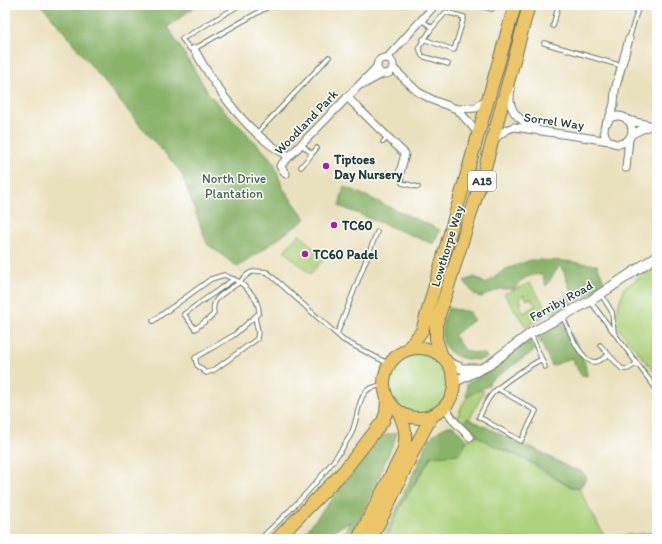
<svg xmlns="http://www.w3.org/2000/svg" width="662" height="544" font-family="Itim,sans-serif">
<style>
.green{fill:#add17b;stroke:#668758;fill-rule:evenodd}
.forest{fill:#8ab36b;stroke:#547850}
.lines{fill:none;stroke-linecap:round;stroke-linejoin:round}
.service-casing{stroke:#667664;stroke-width:5.5}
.minor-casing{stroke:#667664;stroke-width:9}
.tertiary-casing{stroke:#667664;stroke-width:11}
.trunk-casing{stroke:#667664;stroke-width:14}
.service{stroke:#fff;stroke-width:3.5}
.minor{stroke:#fff;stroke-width:7}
.tertiary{stroke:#fff;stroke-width:9}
.trunk{stroke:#ecc569;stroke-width:12}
.poi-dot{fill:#b5179e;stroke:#fff;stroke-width:1.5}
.labels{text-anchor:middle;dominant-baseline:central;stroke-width:3;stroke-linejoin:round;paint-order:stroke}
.shield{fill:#fff;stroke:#627771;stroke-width:1}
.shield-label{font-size:12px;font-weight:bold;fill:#1f3d34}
.street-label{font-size:13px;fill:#1f3d34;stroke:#fff}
.poi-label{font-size:13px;font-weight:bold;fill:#1f3d34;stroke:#fff;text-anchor:start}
.park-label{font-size:13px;fill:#426246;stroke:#fff}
</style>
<rect width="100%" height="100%" fill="#fff"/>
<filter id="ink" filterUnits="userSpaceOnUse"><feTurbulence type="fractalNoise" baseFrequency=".025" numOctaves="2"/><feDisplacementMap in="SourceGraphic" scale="8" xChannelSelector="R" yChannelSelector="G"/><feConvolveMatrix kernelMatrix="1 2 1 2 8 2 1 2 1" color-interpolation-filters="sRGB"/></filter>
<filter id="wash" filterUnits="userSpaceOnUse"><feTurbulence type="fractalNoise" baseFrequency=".012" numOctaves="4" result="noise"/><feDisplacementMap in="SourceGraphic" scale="16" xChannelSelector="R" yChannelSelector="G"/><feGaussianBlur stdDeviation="0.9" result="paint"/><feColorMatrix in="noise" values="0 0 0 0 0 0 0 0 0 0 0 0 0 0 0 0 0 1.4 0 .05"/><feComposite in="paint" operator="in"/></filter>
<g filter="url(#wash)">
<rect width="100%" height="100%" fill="#e9e0bd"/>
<path class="green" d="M299,234L325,258L310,274L284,251Z
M657,266V375L613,322L624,288Z
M530,283L549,313L526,327L504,294ZM524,295L527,300L530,298L536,305L524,313L519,305L522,303L519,298Z
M389 384a30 30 0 1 1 60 0a30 30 0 1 1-60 0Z
M478,390L484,391L469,420L467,419L464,424L458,417C462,402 465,398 478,390Z
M477,436C489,444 503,448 516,454C538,465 556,484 579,489L606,539H386L401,506L432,456H445L464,447L467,440Z
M657,532V539H609L611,537Z"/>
<path class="forest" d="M42,5H197L168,27L209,94L274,162L282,187L306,219L238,267L207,244L181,172L132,116Z
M344,186L440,230L433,244L339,206Z
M531,260L564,261L597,265L605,283L594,292L551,313L550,306L571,292L562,267L560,265L546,286L542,274C529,275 522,277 514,289H500L481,297L475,295L464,281L475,277L486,284L504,270Z
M448,308L470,312L474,320L454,335C463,351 467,353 485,354L487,358C471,363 443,357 442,336C441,326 445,317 448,308Z
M563,320C572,337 586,356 587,376L581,375L571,358L552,366L537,334Z
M530,338L535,350L489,382V385L466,397L467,384L513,352Z
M467,418L527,447H531L570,468L581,471L587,477L579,489C561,485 551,473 536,465C512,452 483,445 464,424Z
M448,426H453L467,440L459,454L431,456L400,507L387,538L384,535L422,455C426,439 433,433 448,426Z
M398,432L362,516L350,539H341L350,522L329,533L322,539H300L382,436Z"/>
</g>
<g filter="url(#ink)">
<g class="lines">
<defs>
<path id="service" d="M240,5L182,39L190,49H194L271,5
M479,5L492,9
M422,20L432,28L419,47L422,56L448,64
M553,26L558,7L557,5
M423,39L454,50L464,17L446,12L432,28
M629,39L639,5
M544,43L622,66
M257,133L329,57
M383,142L388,137
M312,154L317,148
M301,167L312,154L301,144
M400,173L402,183L418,187
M601,294L612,312L614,332
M590,301L657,390
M255,317L258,332L257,339L214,370L206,373L197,365L195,358L234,335L259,313C259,299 250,292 240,282C249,271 253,270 267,272L343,340L389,364
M563,317C568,328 580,361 594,362C599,362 604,358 608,355
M153,321L211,279L224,275L240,282C228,291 210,297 214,313L212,316L195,329L184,314L234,279
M337,334L377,232
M531,334L545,367
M600,345L622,369H628L637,363
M498,389L536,411L521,441L479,417C483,410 487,399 493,393C501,384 530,365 542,359
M260,539C293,508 327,475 350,436C358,423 357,396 369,389C373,387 379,386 383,384"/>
<path id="minor" d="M194,49C215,87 249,137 289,156
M377 66a8 8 0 1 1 16 0a8 8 0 1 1-16 0Z
M387,58L435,5
M393,68L418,92L435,101L457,109L476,108L486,99
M364,84L382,74
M511,90C506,110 519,120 535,128
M347,97L405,154L400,173
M457,109L479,134
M604 130a14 14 0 1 1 28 0a14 14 0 1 1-28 0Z
M627,120L657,127
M608,122L614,104L615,90L629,39
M632,134L649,126
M493,140L506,130L514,127L610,141
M626,168L629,139
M286,174L280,166L376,68
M445,407L454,421L470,437"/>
<path id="tertiary" d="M447,362L463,369H478
M454,382L489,365L531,333L590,301L657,256"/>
<path id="trunk" d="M384 383a35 35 0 1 1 70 0a35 35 0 1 1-70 0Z
M407,350L422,331L515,5
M442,356L436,339V325L483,175L529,5
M277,539L343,472L362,448L383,421L386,413L387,399
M358,539L403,452C407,435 406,429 399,413
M370,539C394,500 408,454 433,415"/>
</defs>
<use href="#service" class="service-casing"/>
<use href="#minor" class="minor-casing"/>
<use href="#tertiary" class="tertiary-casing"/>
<use href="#trunk" class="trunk-casing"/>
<use href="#service" class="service"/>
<use href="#minor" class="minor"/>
<use href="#tertiary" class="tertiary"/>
<use href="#trunk" class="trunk"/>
</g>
</g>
<g class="poi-dot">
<circle cx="326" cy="166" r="4"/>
<circle cx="334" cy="225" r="4"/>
<circle cx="305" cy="254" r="4"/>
</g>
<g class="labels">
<rect class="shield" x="468" y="171" width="28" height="20" rx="3"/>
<g class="shield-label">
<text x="482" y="181">A15</text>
</g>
<g class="street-label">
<text transform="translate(554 121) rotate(8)">Sorrel Way</text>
<text transform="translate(306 122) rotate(-46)">Woodland Park</text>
<text transform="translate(447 246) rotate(-73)">Lowthorpe Way</text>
<text transform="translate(561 301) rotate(-29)">Ferriby Road</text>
</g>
<g class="poi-label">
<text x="334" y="159">Tiptoes<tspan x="334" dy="15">Day Nursery</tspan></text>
<text x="342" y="225">TC60</text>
<text x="313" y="254">TC60 Padel</text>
</g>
<g class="park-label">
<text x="234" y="178">North Drive<tspan x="234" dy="15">Plantation</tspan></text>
</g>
</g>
<rect width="662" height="544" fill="none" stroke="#fff" stroke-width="20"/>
</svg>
